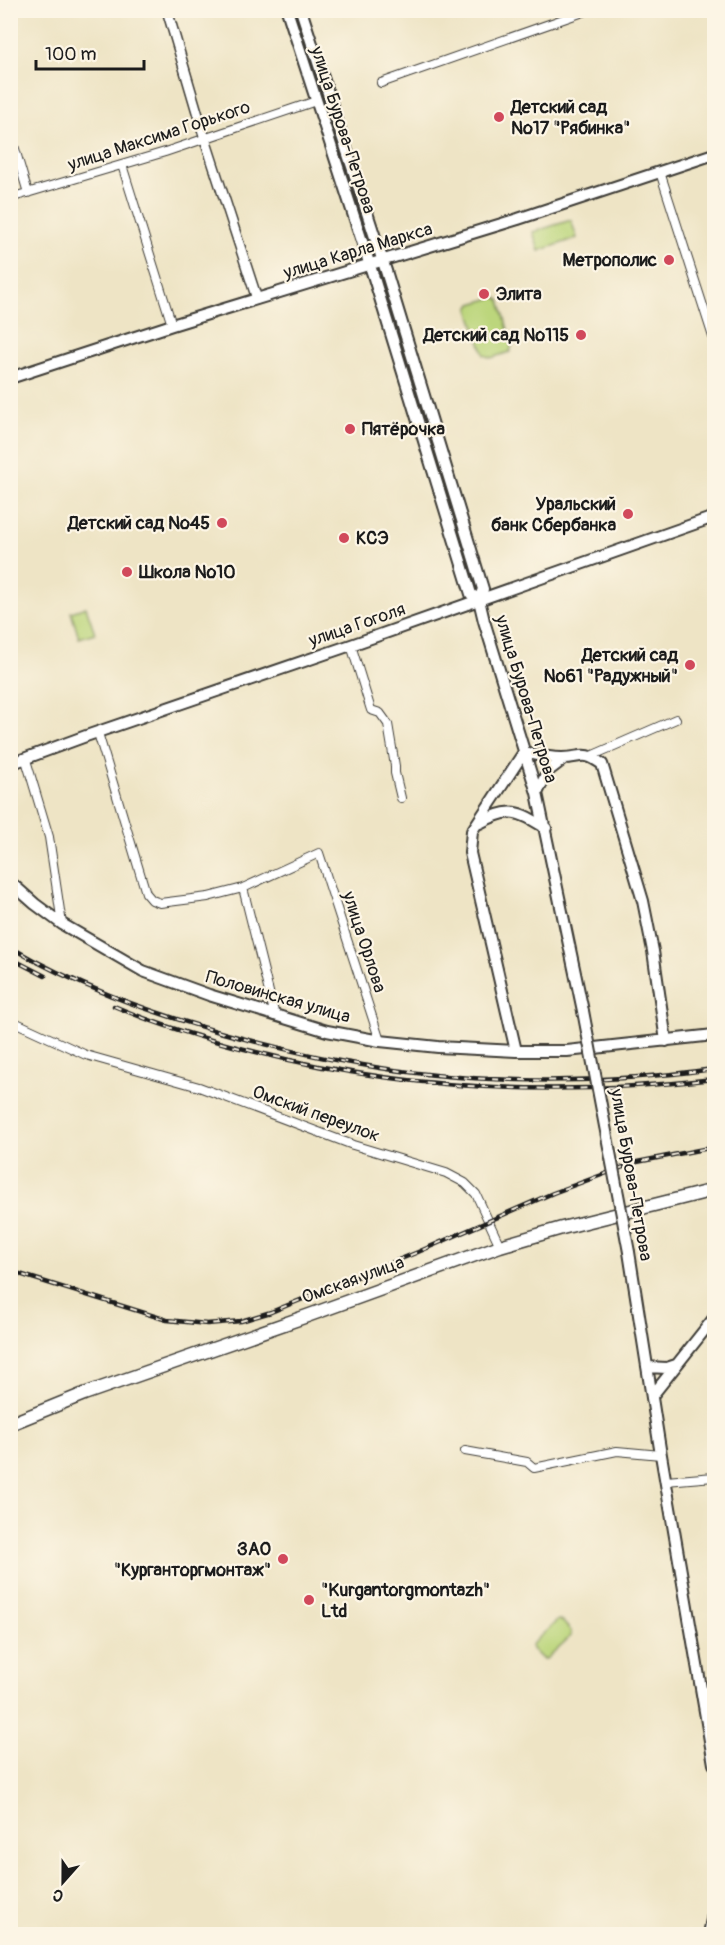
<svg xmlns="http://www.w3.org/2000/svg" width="725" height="1945" font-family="Pangolin,sans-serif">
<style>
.green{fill:#bcd67b;stroke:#6c794c;stroke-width:1.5}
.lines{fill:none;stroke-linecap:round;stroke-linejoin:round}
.minor-casing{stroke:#3c3a35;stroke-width:10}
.tertiary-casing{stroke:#3c3a35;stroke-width:12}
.secondary-casing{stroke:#3c3a35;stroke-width:14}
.primary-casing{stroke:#3c3a35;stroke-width:15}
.minor{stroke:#fff;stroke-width:8}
.tertiary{stroke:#fff;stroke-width:9}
.secondary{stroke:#fff;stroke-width:10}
.primary{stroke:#fff;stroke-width:12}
.rail-casing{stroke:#1c1c1c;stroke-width:4.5}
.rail{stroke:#fcf5e5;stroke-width:2;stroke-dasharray:7;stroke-linecap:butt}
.secondary-bridge-casing{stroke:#3c3a35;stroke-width:14;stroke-linecap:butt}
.secondary-bridge{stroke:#fff;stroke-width:10}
.poi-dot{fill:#d1495b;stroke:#fcf5e5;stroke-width:2}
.labels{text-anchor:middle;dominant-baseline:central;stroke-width:4.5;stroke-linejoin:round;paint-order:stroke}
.poi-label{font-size:18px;font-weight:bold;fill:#1c1c1c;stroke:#fcf5e5;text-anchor:start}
.street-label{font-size:18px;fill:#1c1c1c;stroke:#fcf5e5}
</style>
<rect width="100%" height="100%" fill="#fcf5e5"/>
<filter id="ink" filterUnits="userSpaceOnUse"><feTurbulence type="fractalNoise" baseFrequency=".0167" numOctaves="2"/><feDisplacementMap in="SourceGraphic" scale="12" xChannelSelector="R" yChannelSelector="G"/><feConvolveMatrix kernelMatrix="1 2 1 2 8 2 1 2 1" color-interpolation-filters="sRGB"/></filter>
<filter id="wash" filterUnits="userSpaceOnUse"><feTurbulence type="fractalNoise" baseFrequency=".008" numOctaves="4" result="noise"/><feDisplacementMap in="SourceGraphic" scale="24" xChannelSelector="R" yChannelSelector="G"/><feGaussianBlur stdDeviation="1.35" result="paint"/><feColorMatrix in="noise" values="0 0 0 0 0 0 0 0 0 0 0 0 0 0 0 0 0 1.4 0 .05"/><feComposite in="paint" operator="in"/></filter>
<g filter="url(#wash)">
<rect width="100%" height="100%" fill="#eee4c5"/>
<path class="green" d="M571,220L577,238L539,251L533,232Z
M495,297L500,300L512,345L510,352L491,358L484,355L469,309L472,304Z
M86,607L95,633L79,638L71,612Z
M558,1620L562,1621L571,1631V1636L546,1659H542L532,1649L531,1645Z"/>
</g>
<g filter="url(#ink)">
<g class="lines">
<defs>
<path id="minor" d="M381,83L589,10
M10,132L28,193
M122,165L172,325
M660,172L714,340
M10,198L165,152L316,101
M351,645L371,710L380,713L388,724L395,766V773L401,798
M98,733L146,893L152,900L160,903L208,897L243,888L319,853L380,1041
M591,756L676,719
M26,760L49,837L62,924
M243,888L275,1016
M10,1020L86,1055L199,1087L353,1145L446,1173L465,1183L476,1194L500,1246
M465,1451L527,1462L534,1468L617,1451L661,1455
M666,1481L714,1477"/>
<path id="tertiary" d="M167,10L205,139L257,299"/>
<path id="secondary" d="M287,10L373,275L471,594L479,600
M301,10L386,271L483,589L479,600L484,621L537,793L583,1011
M10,378L172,325L518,219L714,154
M524,752C537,755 549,758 562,758C583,758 582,750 602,764L643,901L653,951L666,1041
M10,764L86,736L351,645L714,517
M537,793L548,771L565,758
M480,823C510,806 518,811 546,828
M10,882L35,904L62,924L143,971L209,995L327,1031L380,1041L438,1047L516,1051H567L714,1035
M516,1051L470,853L472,831L524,752
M629,1252L661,1455L714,1764
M647,1367L667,1368L676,1365
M652,1396L714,1318
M709,1934L714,1910"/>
<path id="primary" d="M10,1424L84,1394L307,1316L500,1246L562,1228L714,1190"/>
</defs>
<use href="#minor" class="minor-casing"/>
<use href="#tertiary" class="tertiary-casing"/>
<use href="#secondary" class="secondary-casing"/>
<use href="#primary" class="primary-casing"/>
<use href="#minor" class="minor"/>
<use href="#tertiary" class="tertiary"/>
<use href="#secondary" class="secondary"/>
<use href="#primary" class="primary"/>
<defs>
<path id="rail" d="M10,947C75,985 144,1010 216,1031C262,1044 309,1056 357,1064C471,1085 600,1085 714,1069
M10,958L45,976
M114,1006C160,1026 208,1040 256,1052C408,1091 559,1097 714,1079
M10,1271L167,1320L207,1324L241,1321L271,1312L418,1252L553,1193L637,1162L714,1147"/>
</defs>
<use href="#rail" class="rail-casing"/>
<use href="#rail" class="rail"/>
<defs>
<path id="secondary-bridge" d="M583,1011L629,1252"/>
</defs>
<use href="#secondary-bridge" class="secondary-bridge-casing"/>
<use href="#secondary-bridge" class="secondary-bridge"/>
</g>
</g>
<g class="poi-dot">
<circle cx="499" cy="117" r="6"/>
<circle cx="669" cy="260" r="6"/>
<circle cx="484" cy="294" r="6"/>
<circle cx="581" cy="335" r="6"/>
<circle cx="350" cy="429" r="6"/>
<circle cx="628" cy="514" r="6"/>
<circle cx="222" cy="523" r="6"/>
<circle cx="344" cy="538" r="6"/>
<circle cx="127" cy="572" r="6"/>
<circle cx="690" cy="665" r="6"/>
<circle cx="283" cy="1559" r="6"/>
<circle cx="309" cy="1600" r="6"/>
</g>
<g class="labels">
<g class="poi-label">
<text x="511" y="107">Детский сад<tspan x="511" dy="21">№17 "Рябинка"</tspan></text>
<text x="657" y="260" text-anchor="end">Метрополис</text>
<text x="496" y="294">Элита</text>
<text x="569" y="335" text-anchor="end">Детский сад №115</text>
<text x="362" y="429">Пятёрочка</text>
<text x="616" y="504" text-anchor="end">Уральский<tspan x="616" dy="21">банк Сбербанка</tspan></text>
<text x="210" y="523" text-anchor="end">Детский сад №45</text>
<text x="356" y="538">КСЭ</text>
<text x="139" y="572">Школа №10</text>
<text x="678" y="655" text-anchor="end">Детский сад<tspan x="678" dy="21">№61 "Радужный"</tspan></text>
<text x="271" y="1549" text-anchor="end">ЗАО<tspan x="271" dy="21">"Курганторгмонтаж"</tspan></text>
<text x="321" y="1590">"Kurgantorgmontazh"<tspan x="321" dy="21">Ltd</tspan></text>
</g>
<g class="street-label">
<text transform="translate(343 130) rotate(72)">улица Бурова-Петрова</text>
<text transform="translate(159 136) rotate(-18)">улица Максима Горького</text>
<text transform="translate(358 251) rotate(-17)">улица Карла Маркса</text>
<text transform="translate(357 625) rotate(-19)">улица Гоголя</text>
<text transform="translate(526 699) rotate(73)">улица Бурова-Петрова</text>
<text transform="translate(364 942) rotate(72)">улица Орлова</text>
<text transform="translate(278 997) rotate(16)">Половинская улица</text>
<text transform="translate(316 1114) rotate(20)">Омский переулок</text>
<text transform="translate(631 1175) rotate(80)">улица Бурова-Петрова</text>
<text transform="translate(353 1280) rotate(-20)">Омская улица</text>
</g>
</g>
<rect width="725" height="1945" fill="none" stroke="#fcf5e5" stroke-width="36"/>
<g transform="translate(63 1882) rotate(201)" stroke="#fcf5e5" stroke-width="4.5" paint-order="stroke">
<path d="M0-4.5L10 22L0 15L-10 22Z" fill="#1c1c1c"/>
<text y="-9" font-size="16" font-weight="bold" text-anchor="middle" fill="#1c1c1c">С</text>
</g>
<path d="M36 60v9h108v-9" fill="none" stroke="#1c1c1c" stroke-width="3"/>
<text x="45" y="60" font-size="18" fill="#1c1c1c" stroke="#fcf5e5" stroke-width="4.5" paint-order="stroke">100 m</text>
</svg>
